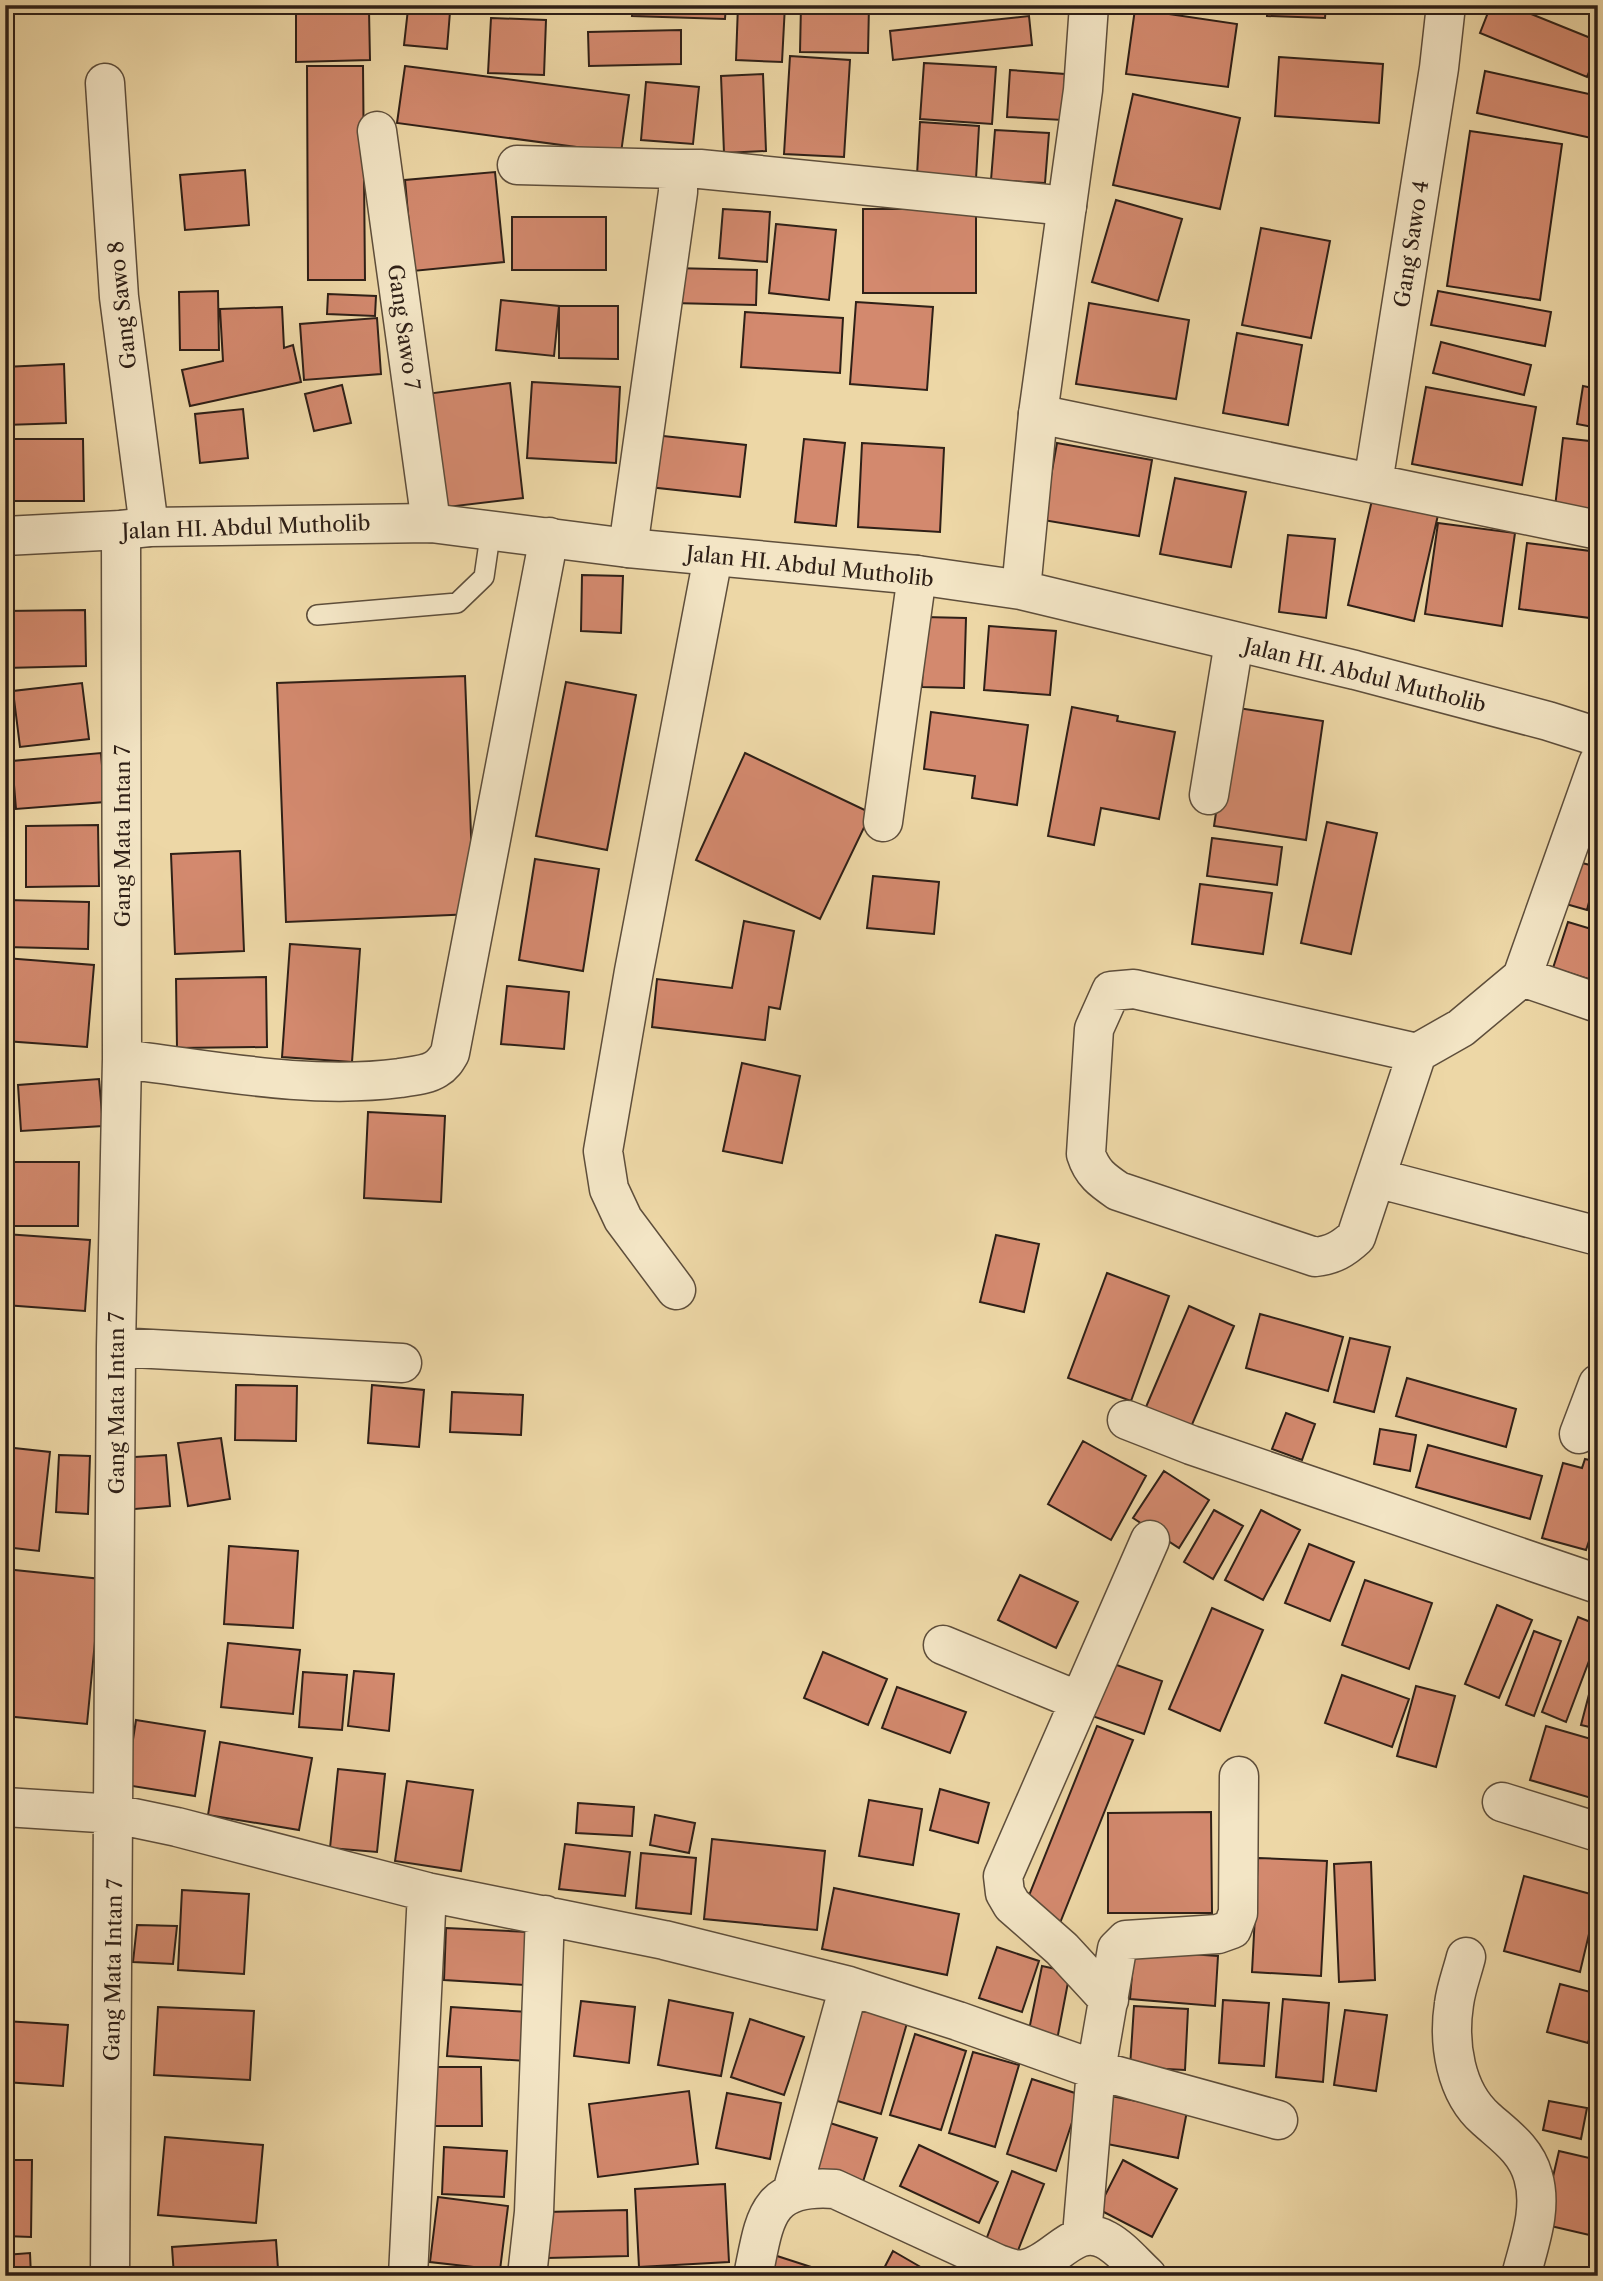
<svg xmlns="http://www.w3.org/2000/svg" width="1603" height="2281" font-family="'Libre Caslon Text',serif">
<style>
.building{fill:#d3896e;stroke:#2f2017;stroke-width:2}
.lines{fill:none;stroke-linecap:round;stroke-linejoin:round}
.service-casing{stroke:#5e4e3b;stroke-width:22}
.minor-casing{stroke:#5e4e3b;stroke-width:41}
.tertiary-casing{stroke:#5e4e3b;stroke-width:41}
.service{stroke:#f3e5c5;stroke-width:19}
.minor{stroke:#f3e5c5;stroke-width:38}
.tertiary{stroke:#f3e5c5;stroke-width:38}
.labels{text-anchor:middle;dominant-baseline:central;stroke-width:5;stroke-linejoin:round;paint-order:stroke}
.street-label{font-size:21px;fill:#2f2017;stroke:#f3e5c5}
</style>
<rect width="100%" height="100%" fill="#edd7a6"/>
<filter id="stains"><feTurbulence type="fractalNoise" baseFrequency=".00286" numOctaves="4"/><feColorMatrix values="0 0 0 0 .2 0 0 0 0 .09 0 0 0 0 .02 0 0 0 .5 -.17"/></filter>
<radialGradient id="worn" r=".72"><stop offset=".6" stop-color="#630" stop-opacity="0"/><stop offset="1" stop-color="#630" stop-opacity=".3"/></radialGradient>
<path class="building" d="M633,5H726L725,19L632,16Z
M738,5H785L782,62L736,60Z
M801,5H869L868,53L800,52Z
M954,5H1018V9L954,12Z
M1267,5H1326L1325,18L1267,16Z
M1491,5H1509L1598,41V49L1587,77L1480,33Z
M408,9L450,12L447,49L404,45Z
M1135,9L1237,24L1228,87L1126,74Z
M369,10L370,60L296,62V11Z
M1029,16L1032,45L893,60L890,31Z
M491,18L546,20L544,75L488,73Z
M681,30V64L589,66L588,32Z
M790,56L850,60L844,157L784,154Z
M1279,57L1383,64L1379,123L1275,116Z
M924,63L996,67L992,124L920,119Z
M307,66H363L365,280H308Z
M405,66L629,95L621,153L397,123Z
M1010,70L1065,74L1063,120L1007,117Z
M1485,71L1598,96L1596,139L1477,113Z
M763,74L766,151L724,153L721,76Z
M646,82L699,87L693,144L641,140Z
M1133,94L1240,118L1220,209L1113,185Z
M920,122L979,126L976,179L917,175Z
M995,130L1049,133L1045,183L991,180Z
M1470,131L1562,144L1540,300L1447,286Z
M1598,167V218L1590,217Z
M245,170L249,225L185,230L180,175Z
M495,172L504,262L413,271L405,180Z
M1116,200L1182,219L1158,301L1092,282Z
M723,209L770,212L767,262L719,258Z
M863,209H976V293H863Z
M512,217H606V270H512Z
M776,224L836,230L829,300L769,293Z
M1261,228L1330,241L1311,338L1242,325Z
M5,230L9,285L5,286Z
M672,268L757,270L756,305L672,303Z
M218,291L219,350H180L179,292Z
M1438,291L1551,312L1545,346L1431,325Z
M328,294L376,296L375,316L327,314Z
M501,300L559,306L554,356L496,350Z
M856,302L933,307L927,390L850,384Z
M1089,303L1189,320L1176,399L1076,384Z
M559,306H618V359L559,358Z
M282,307L284,348L293,345L301,382L190,406L182,370L223,361L220,309Z
M745,312L843,318L840,373L741,367Z
M377,318L381,374L304,380L300,324Z
M1237,333L1302,345L1288,425L1223,413Z
M1441,342L1531,365L1524,395L1433,373Z
M64,364L66,423L5,425V367Z
M532,382L620,387L616,463L527,458Z
M510,383L523,498L439,508L426,394Z
M342,385L351,423L314,431L305,394Z
M1583,386L1598,389V428L1577,424Z
M1426,387L1536,407L1522,485L1412,464Z
M243,409L248,458L200,463L195,414Z
M654,435L746,445L740,497L649,487Z
M1563,438L1598,442V511L1555,507Z
M5,439H83L84,501H5Z
M804,439L845,443L836,526L795,522Z
M862,443L944,448L940,532L858,527Z
M1057,443L1152,460L1139,536L1043,520Z
M1175,478L1246,492L1231,567L1160,554Z
M1372,500L1438,515L1414,621L1348,605Z
M1438,523L1515,533L1502,626L1425,614Z
M1288,535L1335,539L1326,618L1279,612Z
M1527,543L1598,552V619L1519,609Z
M582,575L623,576L621,633L581,631Z
M85,610L86,666L5,668V611Z
M924,617L966,618L964,688L922,687Z
M989,626L1056,631L1050,695L984,690Z
M465,676L474,914L286,922L277,683Z
M566,682L636,695L607,850L536,836Z
M82,683L89,739L20,747L13,691Z
M1072,707L1118,716L1117,721L1175,732L1159,819L1101,808L1094,845L1048,836Z
M1232,707L1323,721L1306,840L1214,826Z
M931,712L1028,725L1017,805L972,798L975,776L924,769Z
M101,753L105,802L16,809L12,761Z
M745,753L871,813L820,919L696,860Z
M1327,822L1377,833L1351,954L1301,943Z
M98,825L99,886L26,887V826Z
M1212,838L1282,847L1277,885L1207,876Z
M240,851L244,951L175,954L171,854Z
M535,859L599,869L583,971L519,960Z
M1570,860L1598,867L1587,910L1559,902Z
M873,876L939,882L934,934L867,928Z
M1200,884L1272,893L1263,954L1192,944Z
M7,900L89,902L88,949L6,947Z
M744,921L794,931L780,1009L769,1007L765,1040L652,1027L657,979L732,988Z
M1568,922L1598,931V982L1553,968Z
M290,944L360,949L352,1062L282,1057Z
M5,958L94,965L87,1047L5,1041Z
M266,977L267,1047L177,1048L176,979Z
M507,986L569,992L564,1049L501,1044Z
M742,1063L800,1076L782,1163L723,1151Z
M99,1079L103,1126L21,1131L18,1085Z
M368,1112L445,1116L441,1202L364,1198Z
M5,1162H79L78,1226H5Z
M5,1234L90,1240L85,1311L5,1305Z
M996,1235L1039,1244L1024,1312L980,1302Z
M1107,1273L1169,1296L1131,1401L1068,1378Z
M1189,1306L1234,1326L1188,1434L1143,1414Z
M1260,1314L1343,1337L1328,1391L1246,1368Z
M1350,1338L1390,1347L1374,1412L1334,1402Z
M1407,1378L1516,1409L1506,1447L1396,1416Z
M236,1385L297,1386L296,1441L235,1440Z
M372,1385L424,1390L419,1447L368,1443Z
M452,1392L523,1395L521,1435L450,1432Z
M1286,1413L1315,1424L1302,1460L1272,1449Z
M1380,1429L1416,1435L1410,1471L1374,1464Z
M221,1438L230,1499L188,1506L178,1443Z
M1083,1441L1146,1476L1111,1540L1048,1504Z
M1428,1445L1542,1476L1530,1519L1416,1487Z
M5,1447L50,1452L39,1551L5,1547Z
M59,1455L90,1456L88,1514L56,1512Z
M166,1455L170,1506L123,1510L119,1458Z
M1585,1459L1598,1462V1514L1586,1550L1542,1538L1563,1463L1582,1468Z
M1164,1471L1209,1500L1179,1548L1133,1518Z
M1214,1510L1243,1526L1213,1579L1184,1562Z
M1261,1510L1300,1530L1263,1600L1225,1580Z
M1309,1544L1354,1562L1330,1621L1285,1603Z
M229,1546L298,1551L293,1628L224,1624Z
M5,1569L101,1579L87,1724L5,1716Z
M1020,1575L1078,1602L1056,1648L998,1620Z
M1365,1580L1432,1603L1409,1669L1342,1645Z
M1497,1605L1532,1620L1499,1698L1465,1684Z
M1212,1608L1263,1630L1220,1731L1169,1709Z
M1578,1617L1598,1625V1637L1566,1722L1542,1712Z
M1534,1631L1561,1641L1534,1716L1506,1705Z
M228,1643L300,1650L293,1714L221,1707Z
M823,1652L887,1679L868,1725L804,1698Z
M1111,1663L1162,1681L1144,1734L1092,1716Z
M354,1671L394,1674L389,1731L348,1726Z
M303,1672L347,1675L342,1730L299,1727Z
M1342,1675L1409,1699L1392,1747L1325,1723Z
M1592,1683L1598,1684V1729L1581,1725Z
M1416,1686L1455,1696L1436,1767L1397,1756Z
M897,1687L966,1712L950,1753L882,1728Z
M136,1720L205,1731L195,1796L126,1785Z
M1097,1726L1133,1740L1060,1923L1024,1908Z
M1546,1726L1598,1741V1800L1530,1780Z
M220,1742L312,1758L299,1830L208,1815Z
M338,1769L385,1774L377,1852L330,1848Z
M407,1781L473,1790L461,1871L395,1861Z
M940,1789L989,1803L978,1843L930,1830Z
M869,1800L922,1809L913,1865L859,1856Z
M578,1803L634,1807L632,1836L576,1833Z
M1211,1812L1212,1913H1108V1813Z
M655,1815L695,1823L689,1853L650,1845Z
M712,1839L825,1851L817,1930L704,1919Z
M565,1844L630,1852L625,1896L559,1889Z
M641,1853L696,1858L691,1914L636,1908Z
M1258,1858L1327,1861L1321,1976L1252,1972Z
M1371,1862L1375,1980L1339,1982L1334,1864Z
M1524,1876L1598,1896L1580,1972L1504,1951Z
M834,1888L959,1914L947,1975L822,1949Z
M182,1890L249,1894L244,1974L178,1970Z
M137,1925L177,1926L173,1964L133,1962Z
M446,1928L528,1932L525,1985L444,1980Z
M997,1947L1039,1961L1022,2012L979,1998Z
M1134,1950L1218,1956L1215,2006L1130,1999Z
M1042,1966L1070,1972L1057,2040L1028,2035Z
M1560,1984L1598,1994V2007L1588,2043L1547,2032Z
M1283,1999L1329,2003L1323,2082L1276,2077Z
M669,2000L733,2013L721,2076L658,2065Z
M1223,2000L1269,2003L1264,2066L1219,2063Z
M581,2001L635,2007L629,2063L574,2056Z
M860,2002L909,2016L881,2114L831,2099Z
M1134,2006L1188,2009L1185,2070L1130,2067Z
M158,2007L254,2011L250,2080L154,2075Z
M451,2007L529,2012L526,2061L447,2056Z
M1345,2010L1387,2015L1376,2091L1334,2085Z
M750,2019L804,2037L784,2095L731,2077Z
M5,2021L68,2025L63,2086L5,2082Z
M915,2034L966,2051L941,2130L890,2115Z
M973,2052L1019,2065L995,2147L949,2133Z
M429,2067H481L482,2126H430Z
M1032,2079L1081,2095L1056,2171L1007,2154Z
M689,2091L698,2164L598,2177L589,2104Z
M727,2093L781,2103L770,2159L716,2148Z
M1111,2096L1187,2111L1178,2158L1102,2143Z
M1549,2101L1587,2108L1581,2139L1543,2130Z
M830,2123L877,2138L860,2191L813,2176Z
M165,2137L263,2145L256,2223L158,2215Z
M919,2145L998,2182L979,2223L900,2186Z
M444,2147L507,2151L504,2197L442,2194Z
M1559,2151L1598,2160V2237L1542,2224Z
M5,2160H32L31,2237L5,2236Z
M1123,2160L1177,2189L1152,2237L1098,2209Z
M1012,2171L1044,2184L1017,2253L986,2240Z
M725,2184L729,2262L639,2267L635,2189Z
M438,2197L508,2206L500,2270L430,2262Z
M627,2210L628,2256L547,2258L546,2212Z
M276,2240L278,2269L174,2276L172,2247Z
M893,2251L936,2276H880Z
M30,2253L31,2276H5V2255Z
M774,2255L839,2276H767Z"/>
<g class="lines">
<defs>
<path id="service" d="M317,615L457,603L484,577L491,529"/>
<path id="minor" d="M105,83L119,297L149,527
M377,131L431,523
M517,165L678,169
M1038,414L1598,530
M1373,483L1439,68L1446,5
M628,548L678,192V169H700L1067,206
M1209,795L1234,642
M883,822L917,575
M1522,977L1598,1003
M1417,1053L1356,1237C1343,1249 1333,1255 1315,1257L1118,1191C1102,1180 1092,1173 1086,1154L1094,1029L1111,991L1134,989L1417,1053L1461,1028L1522,977L1598,763
M122,1059C214,1070 308,1090 400,1078C411,1076 427,1075 436,1069C443,1065 446,1060 450,1053L549,537
M1376,1178L1598,1236
M676,1290L623,1219L609,1189L603,1151L634,971L713,557
M116,1347L402,1363
M1127,1420L1191,1445L1598,1584
M1579,1434L1598,1384
M943,1645L1079,1701
M1502,1802L1598,1832
M5,1807L115,1814L177,1827L427,1892L664,1940L849,1986L958,2021L1096,2070L1278,2120
M1466,1957C1462,1973 1456,1988 1454,2004C1448,2043 1455,2092 1486,2119C1505,2136 1526,2150 1533,2176C1543,2209 1529,2244 1521,2276
M1109,2000L1062,1949L1012,1905L1005,1893L1003,1876L1150,1540
M792,2192L849,1986
M1082,2235L1096,2070L1117,1949L1126,1940L1218,1934L1232,1929L1238,1913L1239,1776
M110,2276L116,1347L122,1059L121,530
M408,2276L427,1892
M527,2276L534,2212L545,1915
M753,2276C765,2219 765,2184 835,2189L998,2264C1007,2267 1015,2271 1024,2269C1054,2265 1074,2222 1106,2240C1121,2248 1134,2264 1147,2276"/>
<path id="tertiary" d="M5,536L121,530L149,527L431,523L628,548L917,575L1021,590L1355,670L1548,721L1598,737
M1021,590L1038,414L1083,90L1089,5"/>
</defs>
<use href="#service" class="service-casing"/>
<use href="#minor" class="minor-casing"/>
<use href="#tertiary" class="tertiary-casing"/>
<use href="#service" class="service"/>
<use href="#minor" class="minor"/>
<use href="#tertiary" class="tertiary"/>
</g>
<g class="labels">
<g class="street-label">
<text transform="translate(1411 244) rotate(-81)">Gang Sawo 4</text>
<text transform="translate(122 305) rotate(-96)">Gang Sawo 8</text>
<text transform="translate(404 327) rotate(82)">Gang Sawo 7</text>
<text transform="translate(246 527) rotate(-2)">Jalan HI. Abdul Mutholib</text>
<text transform="translate(810 566) rotate(6)">Jalan HI. Abdul Mutholib</text>
<text transform="translate(1365 675) rotate(14)">Jalan HI. Abdul Mutholib</text>
<text transform="translate(122 836) rotate(-90)">Gang Mata Intan 7</text>
<text transform="translate(116 1403) rotate(-90)">Gang Mata Intan 7</text>
<text transform="translate(113 1970) rotate(-89)">Gang Mata Intan 7</text>
</g>
</g>
<rect width="1603" height="2281" fill="none" stroke="#edd7a6" stroke-width="28"/>
<rect x="7" y="7" width="1589" height="2267" fill="none" stroke="#2f2017" stroke-width="3.5"/>
<rect x="14" y="14" width="1575" height="2253" fill="none" stroke="#2f2017" stroke-width="2"/>
<rect width="100%" height="100%" filter="url(#stains)"/>
<rect width="100%" height="100%" fill="url(#worn)"/>
</svg>
